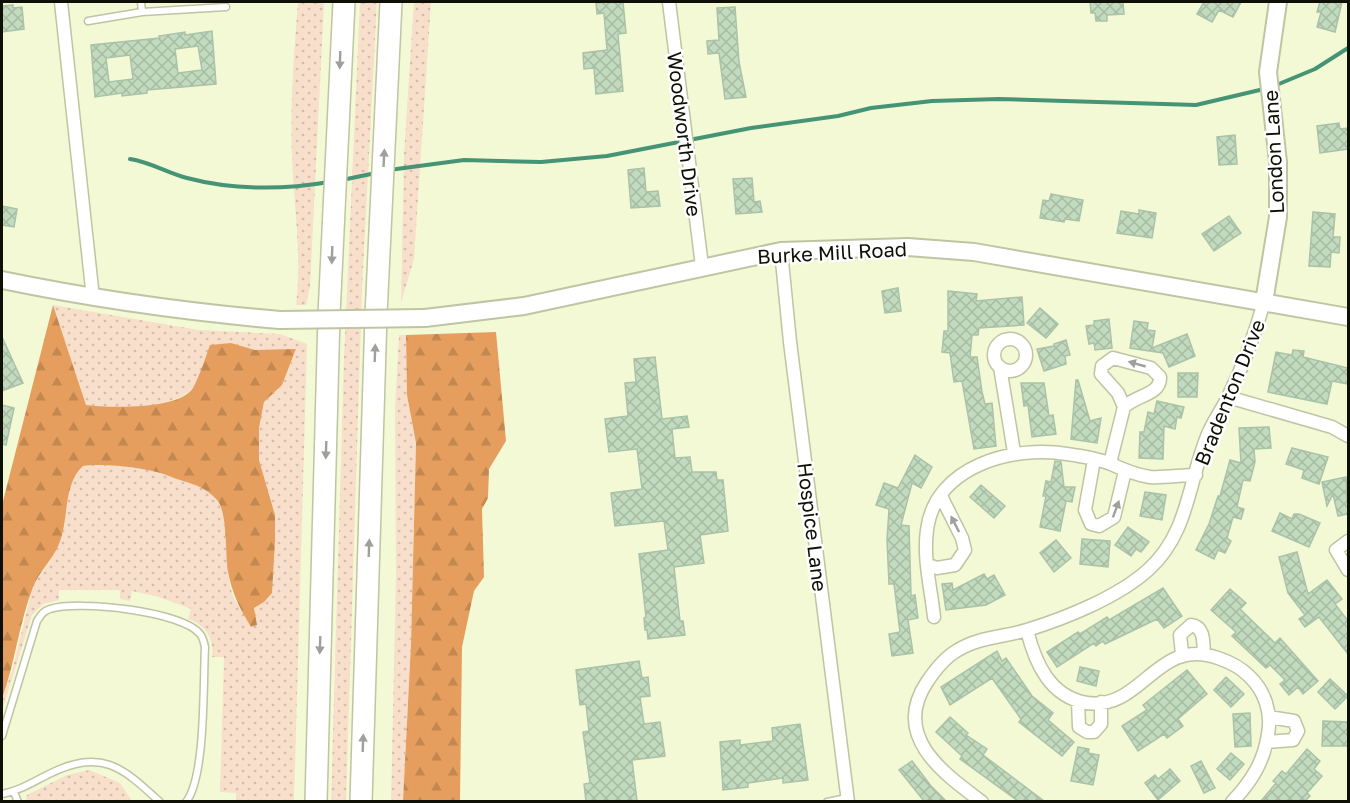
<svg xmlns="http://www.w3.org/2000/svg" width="1350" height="803" font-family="'Golos Text',sans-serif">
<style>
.grass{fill:url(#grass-dots)}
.forest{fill:url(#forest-firs)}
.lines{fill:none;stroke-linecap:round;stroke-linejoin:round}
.stream{stroke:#459476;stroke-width:4}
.building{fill:url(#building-cross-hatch);stroke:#aac2a7;stroke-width:1.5;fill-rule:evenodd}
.lane-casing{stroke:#bfc4a2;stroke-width:9}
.street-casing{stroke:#bfc4a2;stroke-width:15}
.secondary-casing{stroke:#bfc4a2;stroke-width:20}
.highway-casing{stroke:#bfc4a2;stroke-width:24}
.lane{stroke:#fff;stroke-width:6}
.street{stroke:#fff;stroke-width:12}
.secondary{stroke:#fff;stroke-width:16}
.highway{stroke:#fff;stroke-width:21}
.secondary-bridge-casing{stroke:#bfc4a2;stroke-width:20;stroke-linecap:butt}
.secondary-bridge{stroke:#fff;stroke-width:16}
.oneway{fill:#9f9f9b}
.labels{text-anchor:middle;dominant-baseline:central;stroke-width:5;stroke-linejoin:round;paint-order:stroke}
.street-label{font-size:20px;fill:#0f1005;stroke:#fff}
</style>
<defs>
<pattern id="grass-dots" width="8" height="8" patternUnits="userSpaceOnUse" patternTransform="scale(1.5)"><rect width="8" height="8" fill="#f8dfcb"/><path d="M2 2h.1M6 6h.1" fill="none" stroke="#d3bead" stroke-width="1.8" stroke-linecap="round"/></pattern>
<pattern id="forest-firs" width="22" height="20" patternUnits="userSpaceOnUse" patternTransform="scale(1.5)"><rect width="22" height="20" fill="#e59e5e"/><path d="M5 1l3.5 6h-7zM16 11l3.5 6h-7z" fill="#c38750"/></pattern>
<pattern id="building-cross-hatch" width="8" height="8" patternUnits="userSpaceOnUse" patternTransform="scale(1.5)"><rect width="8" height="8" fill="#c2dbbf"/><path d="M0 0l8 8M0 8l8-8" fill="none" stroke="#a6bba3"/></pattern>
</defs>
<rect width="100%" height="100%" fill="#f3f9d5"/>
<path class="grass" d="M298,2H324L310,287L306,305H296C302,257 294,206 292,158C290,106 294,53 298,2Z
M360,2H377L362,289L346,801L331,802L344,358Z
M414,2H431L414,259L401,303L404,154Z
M53,305L199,330L280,334L307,344L294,801H236V793L220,792L224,657H212C214,638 206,625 188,619L191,609L159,597L132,591L130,601L120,599V590H59V600L43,604L32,615L2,711V699L12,671L33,585L50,561L64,528L70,482L83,466C107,462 147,468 169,476C186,482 205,485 217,501C232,520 222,575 235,600C240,609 250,617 256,625L254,608L264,602L275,515L259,460V428L264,402L282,385L296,350H255L231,343C218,358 207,376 192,389C170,410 115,409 86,405Z
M399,335H406L407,395L416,443L411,644L403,801L391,802L396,576L395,408Z
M89,770L120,783L132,801H26L27,795L67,775Z"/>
<path class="forest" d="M53,305L86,405C110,408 179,410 193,388C200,375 205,359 210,345L231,343L255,350L296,349L282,385L264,402L259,428V460L275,515V541L272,593L264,602L254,608L257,625L251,627C240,609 232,593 228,572C225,555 228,513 217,500C203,484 186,483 169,476C148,468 105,463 83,466C62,486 70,517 59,544C53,559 39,572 33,587C19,623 15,663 2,699V505Z
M496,332L506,441L489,469L488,498L482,509L484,577L474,591L462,647L460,801H403L411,644L416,443L407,395L406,335Z"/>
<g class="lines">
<path class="stream" d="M1274,86L1315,69L1348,48
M130,159C150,162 168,173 187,178C232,190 283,190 329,182
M389,170L464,160L541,162L607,156L751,128L838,116L871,108L932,101L999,99L1196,105L1264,89
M342,180L376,173"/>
</g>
<path class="building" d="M609,2H623L626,33L618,34L623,91L596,94L594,68L584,69L583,53L607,50L604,13L597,14L596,3Z
M1090,2H1123L1124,14L1107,15V21H1096L1095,13H1091Z
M1204,2H1241L1233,17L1219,10L1212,22L1197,14Z
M1320,2H1342L1335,32L1317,27L1321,12H1317Z
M13,5V8L22,7L24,29L2,32V6Z
M735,7L739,62L746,97L725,99L719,53L708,54L707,41L719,40L717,8Z
M212,31L216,84L147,90V93L122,96V93L95,97L91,45L160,38L159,36L185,32V35ZM198,46L202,70L178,73L175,49ZM130,55L133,79L109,82L106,58Z
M1339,123L1340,129L1348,128V149L1320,153L1317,126Z
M1235,135L1237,164L1219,165L1217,137Z
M644,168L646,192L658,191L660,206L631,208L628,170Z
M752,178L754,202L760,201L762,212L736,214L733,179Z
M1051,194L1083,200L1079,221L1065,219L1064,222L1040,218L1043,200L1049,201Z
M2,206L17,209L14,227L2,225Z
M1139,210L1156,213L1152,238L1117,233L1121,211L1139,214Z
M1313,212L1335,214L1333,237H1340L1339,253L1331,252L1330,267L1309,266Z
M1229,216L1241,233L1214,251L1202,234Z
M898,288L901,311L885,313L882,291Z
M948,291L977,294L976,301L1022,297L1024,325L979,328L978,335H972L970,357H977L982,392L985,404L992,403L996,446L974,449L962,381L954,382L950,353L942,352L944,331H948Z
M1040,308L1058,324L1046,338L1027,323Z
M1109,319L1112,348L1095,350L1094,343L1089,344L1086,326L1094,325V321Z
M1134,321L1148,323L1147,330L1155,331L1152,348L1187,334L1195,356L1169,367L1163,353L1130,348Z
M2,337L23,383L2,391Z
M1066,340L1070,355L1065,356L1066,364L1044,371L1037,349L1054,346V344Z
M1293,350L1304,351L1303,357L1348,368V384L1332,381L1327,404L1268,392L1276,352L1292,355Z
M655,357L662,419L687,416L689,427L672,429L675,458L690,457L692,472H716L717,480H723L728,531L700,535L704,563L674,567L680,621H683L685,635L648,639L647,630H645L644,618L646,617L639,554L668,550L664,521L615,526L611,493L642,489L637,449L609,452L605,419L628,416L625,383L636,382L634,359Z
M1178,373H1198L1197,397H1178Z
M1076,380H1078L1090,421L1101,418L1097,443L1071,439Z
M1021,383H1044L1049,416L1053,415L1056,434L1032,437L1028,405L1024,406Z
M1157,401L1184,407L1181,418L1177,417L1175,429L1164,426L1163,459L1139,458L1140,432H1144L1148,412L1154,414Z
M2,405L14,408L6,445L2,444Z
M1269,427L1271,448L1254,449L1255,462L1250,481L1243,480L1238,502L1237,507L1244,509L1241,519L1233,517L1227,538L1231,541L1225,553L1218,550L1214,559L1196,550L1209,524L1218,496H1220L1230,460L1241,463L1239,428Z
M1292,448L1328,457L1319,484L1302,478L1304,470L1286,464Z
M915,455L932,467L921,488L912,483L901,525L909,526L911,596L915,595L918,618L908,620L913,653L892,656L889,634L900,632L894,584H889L887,540L889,509L876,505L884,483L898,488Z
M1055,461L1061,462L1064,487H1075L1072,502L1066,501L1060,531L1040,527L1046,496H1043L1046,481L1051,482Z
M1346,477L1348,514L1338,516L1333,494L1327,506L1322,482Z
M981,485L1005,506L994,518L970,497Z
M1145,492L1166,495L1162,520L1140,516Z
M1280,513L1292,519L1294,514H1299L1320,523L1309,547L1272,531Z
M1128,527L1149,542L1141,552L1136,549L1131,556L1115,545Z
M1082,539L1110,541L1108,567L1080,564Z
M1056,540L1071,558L1054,572L1040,553Z
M1297,552L1308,594L1327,580L1342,599L1335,604L1348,621V654L1319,617L1305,627L1299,619L1305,615L1288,593L1279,557Z
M984,574L987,579L994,575L1005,595L986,605L946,610L942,584L952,583L953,590Z
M1163,588L1182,616L1164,628L1157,619L1105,644L1103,641L1096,646L1094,643L1057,667L1047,652L1078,632L1080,634L1107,617L1109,620Z
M1230,589L1246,603L1240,609L1275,643L1280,638L1318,681L1303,694L1298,687L1289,695L1280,684L1285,680L1270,665L1266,668L1250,653L1232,636L1236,632L1211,610Z
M997,651L1002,661L1006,658L1032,696L1053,713L1048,720L1074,742L1062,756L1019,722L1021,719L992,678L950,705L941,687Z
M639,661L642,678L648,677L650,696L640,697L644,724L660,722L665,756L632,760L637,801H586L584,784L590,783L583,732L589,731L586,704L580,705L576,670Z
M1080,667L1099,671L1096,686L1077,681Z
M1187,670L1207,694L1178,719L1183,726L1167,738L1164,734L1138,751L1122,726L1147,710L1143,705Z
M1226,677L1244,694L1231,707L1214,690Z
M1330,679L1348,696L1335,709L1318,692Z
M1250,713L1251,746L1235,747L1233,714Z
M950,717L968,733L966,735L987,749L983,755L1044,801H1018L960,759L962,756L936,732Z
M1323,721L1348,722V746H1322Z
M800,724L808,780L783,783V778L748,783V787L723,790L720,742L740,740V745L773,741L772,728Z
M1078,747L1089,749L1088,753L1099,755L1093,785L1071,781Z
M1307,749L1320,761L1314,769L1322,776L1307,793L1310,796L1305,801H1261L1276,783L1273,781L1282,771L1286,774Z
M1231,753L1244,764L1230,780L1217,769Z
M912,761L931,786L946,801H924L899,770Z
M1201,761L1215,788L1204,793L1191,766Z
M1170,769L1180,781L1158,800L1145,783L1155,775L1158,779Z"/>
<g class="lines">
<defs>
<path id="lane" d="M141,2L142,12L226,7
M88,21L142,12
M2,736L37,621C41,615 43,611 50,609C78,600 182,611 200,634C203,637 204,643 205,647C203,682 206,777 186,802
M14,792L18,802
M2,794C19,791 33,782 49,774C102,748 122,767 160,802
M827,802L847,798"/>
<path id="street" d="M61,2L93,298
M669,2L702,266
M781,251L790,342L848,802
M994 355a16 16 0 1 1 32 0a16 16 0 1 1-32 0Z
M1000,367L1014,452
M1228,397L1332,427L1348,436
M1094,460L1085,510L1091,524L1099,526L1114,517L1125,471
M1110,463L1124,407L1118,393L1101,374L1102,366L1113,358L1151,368L1160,377C1161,395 1136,395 1124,407
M1348,541L1336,550L1348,570
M929,565L937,568L955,565L965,550L962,538L941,496
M934,617C931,589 923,558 927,530C935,466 1013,445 1067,454C1081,456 1099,459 1111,464C1124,470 1136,475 1150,477C1165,478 1181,475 1196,475
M1027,630C1035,663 1050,697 1087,703C1142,711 1157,636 1218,658C1230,662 1240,667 1249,676C1265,691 1272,713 1268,734C1264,762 1251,782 1232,802
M1182,654L1180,635L1191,625C1205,627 1203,642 1204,654
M1078,701L1079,727L1087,732H1094L1101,724V702
M1267,742L1293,740L1298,731L1294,721L1269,717
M982,802C943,773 891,736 927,682C935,670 945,657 958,650C979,637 1004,637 1027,630C1066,618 1118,597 1148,570C1188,534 1188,485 1206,439C1211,424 1222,410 1229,395C1244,364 1255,334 1264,302"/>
<path id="secondary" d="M2,280C94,299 186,312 280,320
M1264,302L1278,217V162L1268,72L1278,2
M425,318L524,306L781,251L908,247L974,252L1348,317"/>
<path id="highway" d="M316,802L329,315L344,2
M361,802L376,315L391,2"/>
</defs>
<use href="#lane" class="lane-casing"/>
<use href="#street" class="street-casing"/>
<use href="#secondary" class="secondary-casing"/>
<use href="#highway" class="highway-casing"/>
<use href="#lane" class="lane"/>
<use href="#street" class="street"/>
<use href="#secondary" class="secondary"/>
<use href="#highway" class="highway"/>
<defs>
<path id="secondary-bridge" d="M280,320L425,318"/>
</defs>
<use href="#secondary-bridge" class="secondary-bridge-casing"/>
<use href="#secondary-bridge" class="secondary-bridge"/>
</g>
<defs><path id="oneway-solid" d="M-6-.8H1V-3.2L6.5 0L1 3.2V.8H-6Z" transform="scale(1.5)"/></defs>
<g class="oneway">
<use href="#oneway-solid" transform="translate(340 60) rotate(92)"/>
<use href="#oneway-solid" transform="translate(384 158) rotate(-87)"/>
<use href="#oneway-solid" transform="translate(332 255) rotate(92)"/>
<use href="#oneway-solid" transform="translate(375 353) rotate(-88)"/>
<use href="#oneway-solid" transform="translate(1137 364) rotate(-164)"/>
<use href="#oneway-solid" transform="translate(326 450) rotate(92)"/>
<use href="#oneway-solid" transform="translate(1116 509) rotate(-70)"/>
<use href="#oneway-solid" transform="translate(955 524) rotate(-117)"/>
<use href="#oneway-solid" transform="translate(369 548) rotate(-88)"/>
<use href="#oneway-solid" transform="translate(320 645) rotate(92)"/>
<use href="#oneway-solid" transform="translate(363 743) rotate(-88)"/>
</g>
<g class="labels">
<g class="street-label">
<text transform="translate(685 134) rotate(83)">Woodworth Drive</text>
<text transform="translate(1273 152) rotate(-93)">London Lane</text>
<text transform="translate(832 252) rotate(-3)">Burke Mill Road</text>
<text transform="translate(1229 392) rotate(-68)">Bradenton Drive</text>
<text transform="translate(813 527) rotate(83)">Hospice Lane</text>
</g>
</g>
<rect width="1350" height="803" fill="none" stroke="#0f1005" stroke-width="6"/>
</svg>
